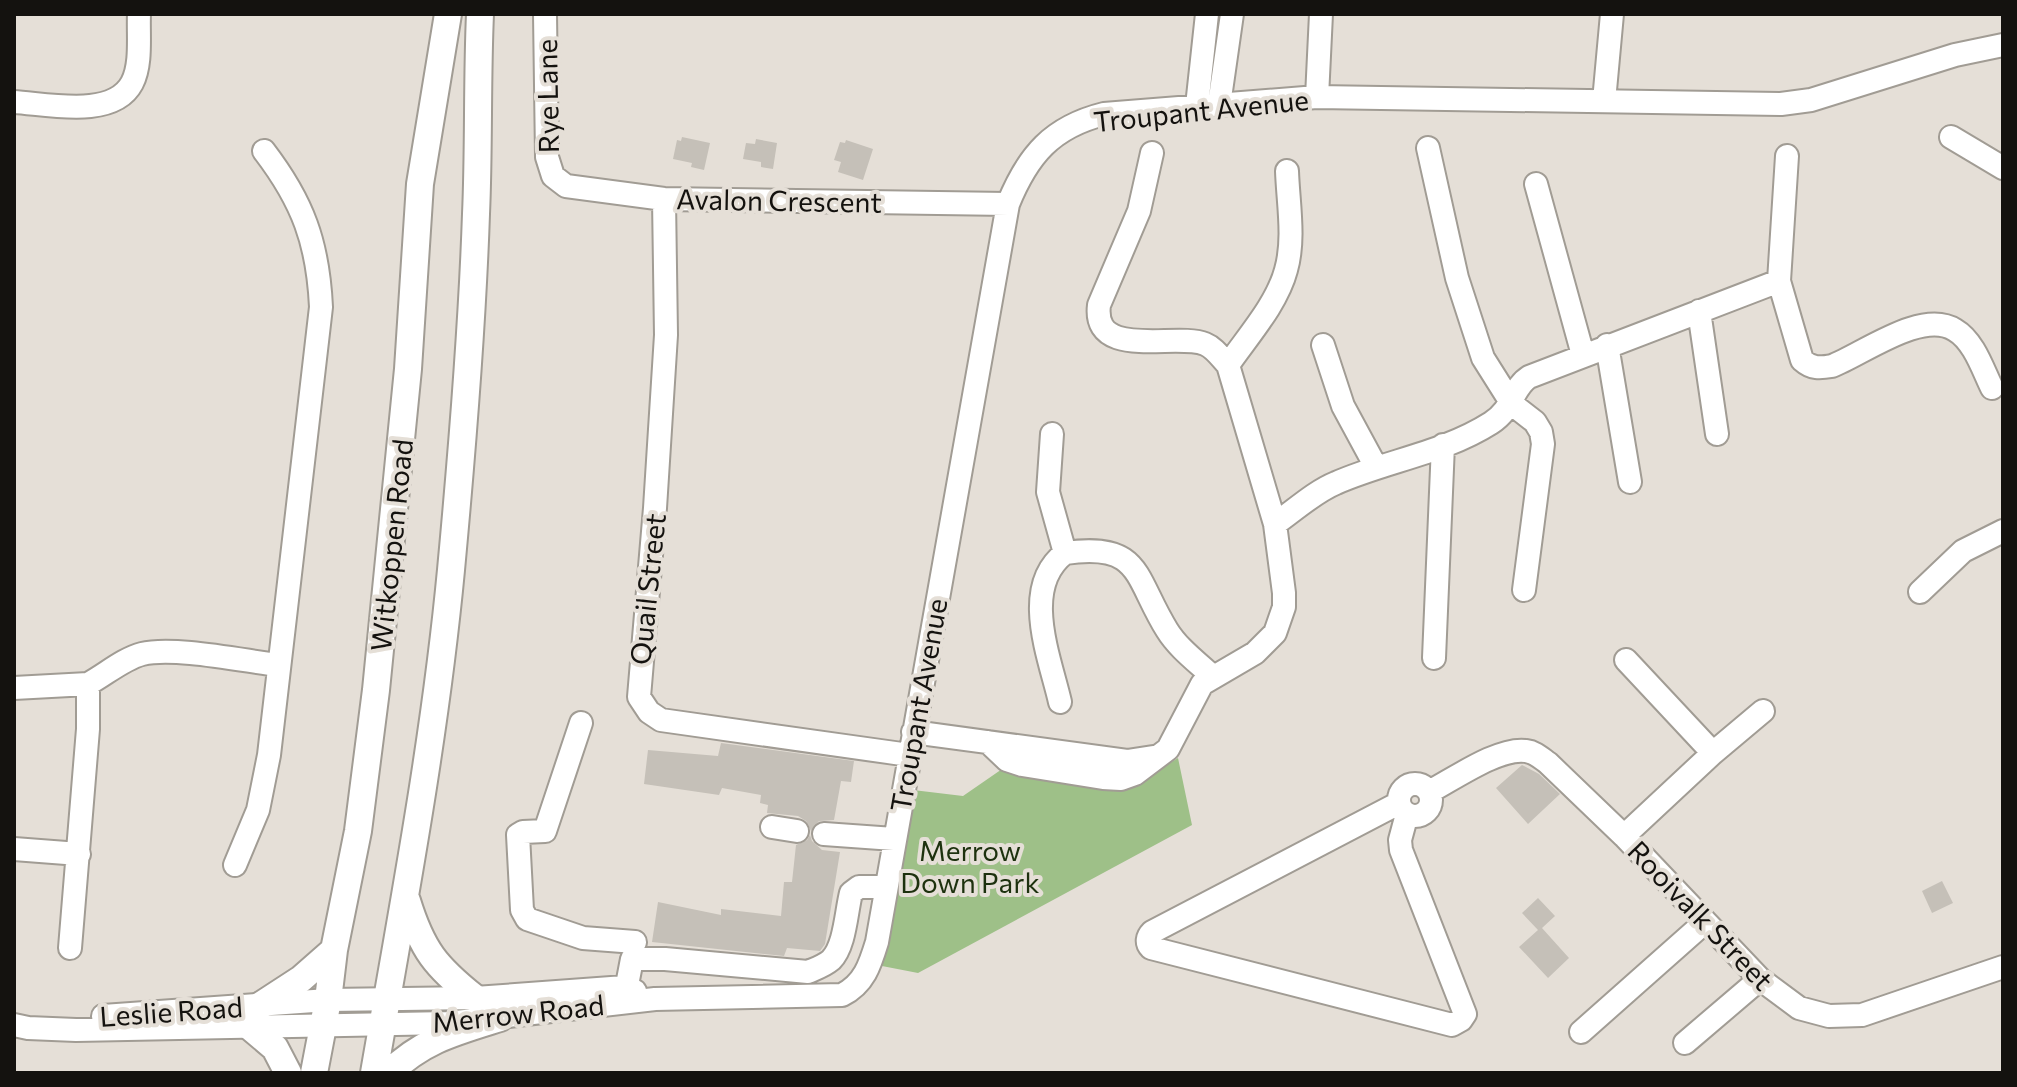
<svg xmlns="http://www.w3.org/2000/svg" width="2017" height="1087" font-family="Commissioner,sans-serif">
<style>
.green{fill:#9ec088}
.building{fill:#c5c0b8}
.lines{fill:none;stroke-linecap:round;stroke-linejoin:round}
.minor-casing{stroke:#a19c94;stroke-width:26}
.major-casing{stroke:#a19c94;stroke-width:30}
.minor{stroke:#fff;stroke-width:22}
.major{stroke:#fff;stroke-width:26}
.labels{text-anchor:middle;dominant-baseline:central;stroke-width:8;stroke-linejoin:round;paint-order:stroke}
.street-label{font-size:28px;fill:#14120f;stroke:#e5dfd7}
.park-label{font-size:28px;fill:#1d310e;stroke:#e5dfd7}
</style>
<rect width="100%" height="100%" fill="#e5dfd7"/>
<path class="green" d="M1178,758L1192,825L918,973L882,966L913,790L963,796L1005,767L1128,789Z"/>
<path class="building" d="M682,137L710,143L704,170L691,167L692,163L673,159L677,140L681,141Z
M756,139L777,143L773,169L761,167V162L743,159L746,143L755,144Z
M846,140L873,149L863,180L838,172L841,162L834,160L840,142L845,143Z
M721,743L854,761L851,782L841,781L834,820L819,821L811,831L806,821L798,816L767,813L768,805L760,803L761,795L722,788L719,795L644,784L648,750L718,756Z
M1522,765L1539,774L1560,794L1528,824L1496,788Z
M810,835L812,841L822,850L840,852L825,944L820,951L787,948L784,956L652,942L658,902L721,915V909L781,916L784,882H792L796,845L807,840Z
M1942,881L1953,903L1932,913L1922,891Z
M1538,898L1555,916L1542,928L1569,958L1548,978L1519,947L1538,930L1522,913Z"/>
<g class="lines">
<defs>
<path id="minor" d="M545,14L547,157L553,176L566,186L664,199L1008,204
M1317,97L1321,14
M1604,101L1612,14
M14,102C48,104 113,119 132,83C142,64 138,35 139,14
M1219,105L1232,14
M1197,106L1207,14
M1951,137L2003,168
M1428,148L1457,278L1483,358L1512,404L1535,422L1541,432L1543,444L1524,590
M1536,184L1583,355
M664,199L666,335L655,508L639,697L649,712L661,720L909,755
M1779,281L1802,360C1812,369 1820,368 1832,366C1863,354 1922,309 1955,330C1974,341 1983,370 1992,388
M1699,311L1717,434
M1323,345L1343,406L1376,467
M1607,345L1630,482
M1228,365C1248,336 1277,304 1286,270C1295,239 1288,202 1287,171
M1052,434L1048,492L1065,553
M1275,524C1294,511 1314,492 1336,483C1386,461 1444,453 1491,423C1513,409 1513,387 1529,377L1779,281L1787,156
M1920,592L1963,551L2003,531
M1434,658L1443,445
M1626,660L1713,753
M88,684C105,675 123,659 142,654C173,646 244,661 278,665
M14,688L88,684V729L70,948
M1060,702C1050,658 1020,587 1065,553C1142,542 1134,577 1167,630C1178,648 1197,662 1212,676
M581,723L545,831L523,832L518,835L522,910L527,919L583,938L635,942
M913,732L1127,761L1153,757
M988,742L1007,760L1022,765L1103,778L1121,779L1135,774L1168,749L1202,684L1255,653L1275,633L1284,607V593L1275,524L1228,365C1221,358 1215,348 1205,344C1176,332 1092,361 1099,305L1139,211L1152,153
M1399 800a16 16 0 1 1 32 0a16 16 0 1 1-32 0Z
M1429,792C1454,779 1499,747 1526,751C1535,752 1541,758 1548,763L1624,836L1760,979L1799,1008L1829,1016L1862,1015L2003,967
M1399,803L1152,932C1147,937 1146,943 1151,948L1452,1025L1461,1020L1465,1014L1401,850L1400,840L1407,814
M772,827L797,831
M824,834L894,839
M1624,836L1713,753L1763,711
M14,849L79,854
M235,865L258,810L269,755L321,307C318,243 303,202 264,151
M624,1001L632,959H665L808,972C815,969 824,966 831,960C845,946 846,913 851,893L859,887H886
M103,1016L328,1000L475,998L625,987L635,991
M14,1025L28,1028L76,1030L448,1023L655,999L842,995C864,984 870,965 877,942L1008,204C1028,155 1052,127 1104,114L1317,97L1781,104L1811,100L1955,55L2003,45
M1581,1032L1704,923
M1685,1043L1760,979"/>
<path id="major" d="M407,901C422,950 436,967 475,998
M261,1005L301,979L334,950
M249,1026L275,1048L288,1073
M314,1073L328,1000L334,950L358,831L376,690L408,369L420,184L448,14
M374,1073C403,906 435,739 451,570C462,452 472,333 476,214C479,147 477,81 480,14
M389,1073C423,1040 455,1032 500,1018"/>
</defs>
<use href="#minor" class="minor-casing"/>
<use href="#major" class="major-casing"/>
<use href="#minor" class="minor"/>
<use href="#major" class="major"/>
</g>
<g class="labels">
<g class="street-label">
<text transform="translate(547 96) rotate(-91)">Rye Lane</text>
<text transform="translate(1201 110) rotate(-6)">Troupant Avenue</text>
<text transform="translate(779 200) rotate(1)">Avalon Crescent</text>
<text transform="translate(391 545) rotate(-84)">Witkoppen Road</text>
<text transform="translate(647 589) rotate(-84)">Quail Street</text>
<text transform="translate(918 705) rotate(-80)">Troupant Avenue</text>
<text transform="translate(1701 915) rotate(46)">Rooivalk Street</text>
<text transform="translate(171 1011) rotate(-4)">Leslie Road</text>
<text transform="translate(518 1013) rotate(-6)">Merrow Road</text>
</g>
<g class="park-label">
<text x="970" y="850">Merrow<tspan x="970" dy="32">Down Park</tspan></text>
</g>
</g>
<rect width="2017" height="1087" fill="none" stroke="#14120f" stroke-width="32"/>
</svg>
